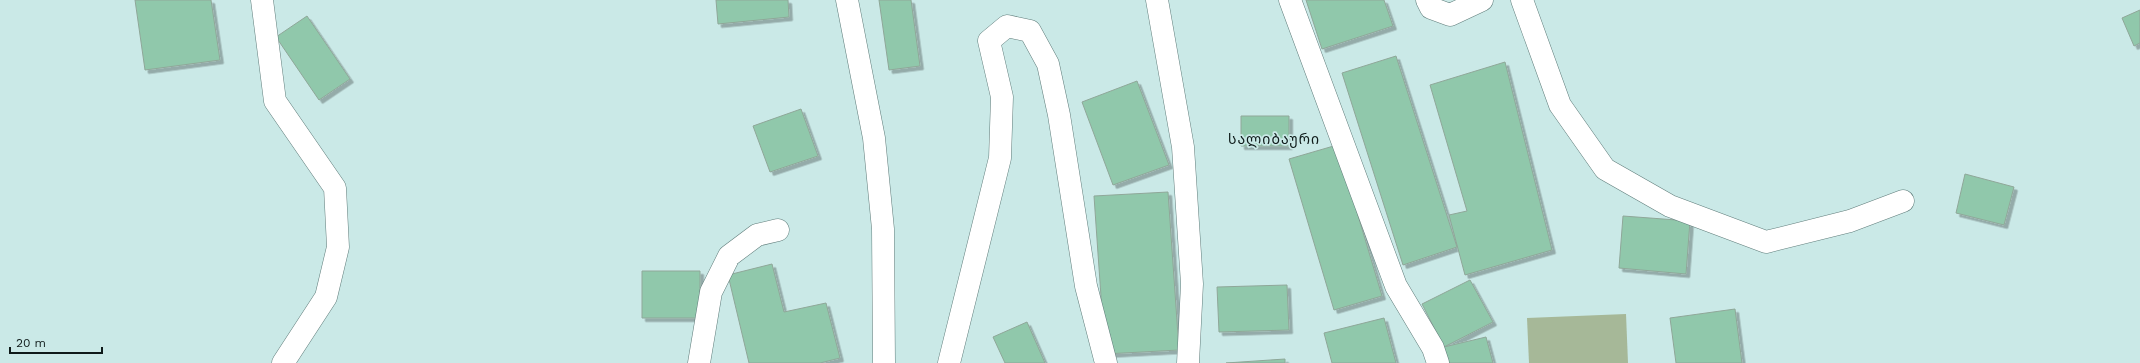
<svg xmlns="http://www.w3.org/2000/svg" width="2140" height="363" font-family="'Work Sans','Noto Sans Georgian',sans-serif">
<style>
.green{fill:#a6b898}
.building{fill:#90c8ab;stroke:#8fa799;filter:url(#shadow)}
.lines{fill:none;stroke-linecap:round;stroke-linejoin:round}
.minor-casing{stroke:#607d7b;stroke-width:23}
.minor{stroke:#fff;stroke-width:22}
.labels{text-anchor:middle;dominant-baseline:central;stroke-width:3.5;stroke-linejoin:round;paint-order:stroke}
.quarter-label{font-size:14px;letter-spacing:1px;fill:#0e1a19;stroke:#cae9e7}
</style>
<defs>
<filter id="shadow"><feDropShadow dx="3.5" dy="3.5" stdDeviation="0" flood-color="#0004"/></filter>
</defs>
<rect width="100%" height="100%" fill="#cae9e7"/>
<path class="green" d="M1626,314L1628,363H1529L1527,318Z"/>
<path class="building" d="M135,0H211L220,60L145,70Z
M716,0H788L789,17L718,24Z
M879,0H911L920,66L889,70Z
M1306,0H1384L1393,26L1322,49Z
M2140,10V43L2134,46L2122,18Z
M307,16L350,79L319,100L276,37Z
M1396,56L1457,247L1403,265L1342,73Z
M1505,62L1552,250L1465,275L1449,215L1467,211L1430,85Z
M1137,81L1169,165L1113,185L1082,102Z
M801,109L818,156L770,172L753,126Z
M1241,116H1289V146H1241Z
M1337,145L1382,296L1334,310L1289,159Z
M1965,174L2014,187L2004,225L1956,213Z
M1168,192L1179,350L1105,354L1094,196Z
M1623,216L1690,221L1686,274L1619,268Z
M772,264L784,312L826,303L840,358L820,363H749L728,275Z
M642,271H700V318H642Z
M1470,280L1493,322L1444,347L1422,304Z
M1287,285L1289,330L1219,332L1217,287Z
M1735,309L1742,363H1676L1670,318Z
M1384,318L1396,363H1332L1324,333Z
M1027,322L1045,363H1005L993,337Z
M1486,337L1493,363H1448L1444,347Z
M1285,359V363H1226Z"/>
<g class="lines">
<defs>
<path id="minor" d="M262,0L275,101L335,188L338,247L326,297L283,363
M847,0L874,138L883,229L884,363
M1157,0L1183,147L1192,284L1188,363
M1290,0L1396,286L1433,348L1438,363
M1427,0L1431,8L1450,15L1482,0
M1522,0L1560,105L1605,169L1670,206L1766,242L1850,221L1903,201
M699,363L711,292L729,256L757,235L778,230
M949,363L1000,158L1002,97L989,41L1007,26L1030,31L1048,64L1059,115L1086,286L1106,363"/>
</defs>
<use href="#minor" class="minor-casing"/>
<use href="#minor" class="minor"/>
</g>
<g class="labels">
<g class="quarter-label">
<text x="1274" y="139">სალიბაური</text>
</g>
</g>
<path d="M10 347v6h92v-6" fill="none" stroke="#0e1a19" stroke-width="2"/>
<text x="16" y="347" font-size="12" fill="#0e1a19" stroke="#cae9e7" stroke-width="3" paint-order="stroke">20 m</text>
</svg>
